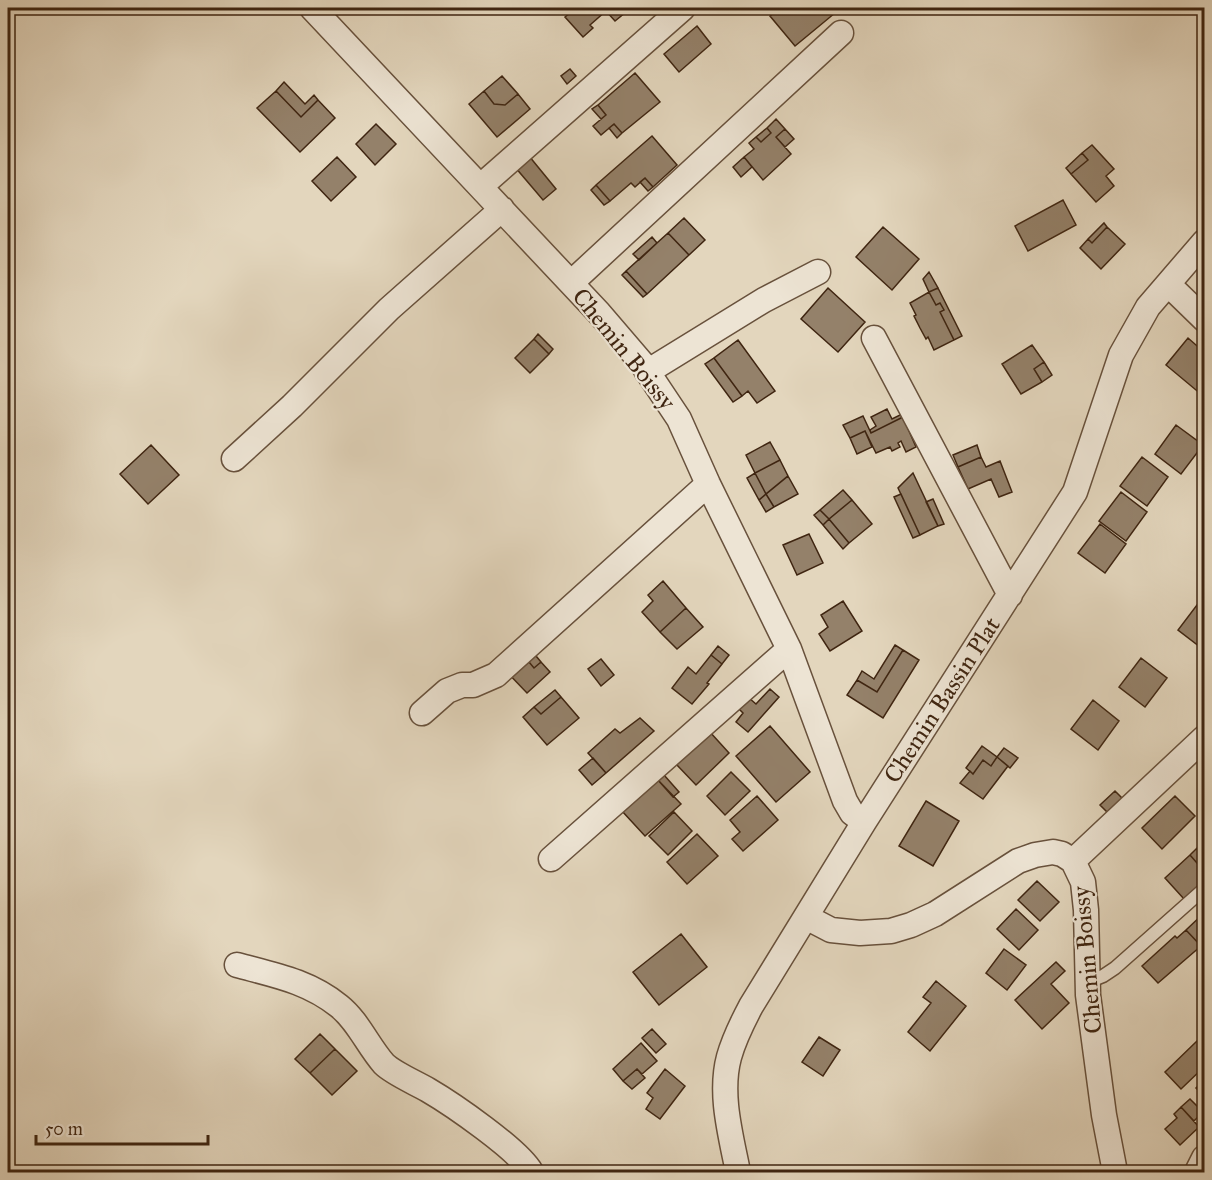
<svg xmlns="http://www.w3.org/2000/svg" width="1212" height="1180" font-family="'IM FELL Great Primer',serif">
<style>
.building{fill:#94816a;stroke:#3f2511;stroke-width:1.5}
.lines{fill:none;stroke-linecap:round;stroke-linejoin:round}
.lane-casing{stroke:#68513c;stroke-width:15}
.street-casing{stroke:#68513c;stroke-width:27}
.lane{stroke:#ede4d4;stroke-width:12}
.street{stroke:#ede4d4;stroke-width:24}
.labels{text-anchor:middle;dominant-baseline:central;stroke-width:4.5;stroke-linejoin:round;paint-order:stroke}
.street-label{font-size:24px;fill:#3f2511;stroke:#ede4d4}
</style>
<rect width="100%" height="100%" fill="#e3d6bd"/>
<filter id="stains"><feTurbulence type="fractalNoise" baseFrequency=".00333" numOctaves="4"/><feColorMatrix values="0 0 0 0 .2 0 0 0 0 .09 0 0 0 0 .02 0 0 0 .5 -.17"/></filter>
<radialGradient id="worn" r=".72"><stop offset=".6" stop-color="#630" stop-opacity="0"/><stop offset="1" stop-color="#630" stop-opacity=".3"/></radialGradient>
<path class="building" d="M576,8H631L615,21L606,11L590,25L593,28L583,37L565,17Z
M780,8H831L835,13L795,46L770,16Z
M697,26L711,44L679,72L664,54Z
M570,69L576,76L567,84L561,76Z
M635,73L660,102L622,133L614,124L601,135L593,126L606,115L598,105Z
M502,76L518,94L505,105L494,104L484,91Z
M284,82L305,104L314,95L318,100L301,117L276,91Z
M276,91L301,117L318,100L335,118L300,152L257,108Z
M484,91L494,104L505,105L518,94L530,109L497,137L469,104Z
M598,105L606,115L601,119L592,109Z
M776,119L785,129L776,137L791,154L763,180L744,157L754,149L749,143L756,137L761,142L771,133L767,128Z
M376,124L396,144L375,165L356,144Z
M614,124L622,133L617,138L609,128Z
M767,128L771,133L761,142L756,137Z
M785,129L794,139L785,147L776,137Z
M652,136L677,165L653,187L645,178L635,187L631,183L610,201L596,185Z
M1092,145L1114,169L1106,176L1114,186L1096,202L1071,174L1088,160L1082,153Z
M1082,153L1088,160L1071,174L1066,168Z
M529,156L556,189L543,200L515,167Z
M337,157L356,177L331,201L312,181Z
M744,157L752,167L741,177L733,167Z
M645,178L653,187L648,191L640,182Z
M596,185L610,201L604,205L591,190Z
M1063,200L1076,225L1028,251L1015,226Z
M684,218L705,240L689,255L668,233Z
M1104,223L1107,227L1092,243L1088,239Z
M883,227L919,259L892,290L856,257Z
M1107,227L1125,244L1101,269L1080,248L1088,239L1092,243Z
M668,233L689,255L647,294L626,271Z
M652,237L657,243L639,260L633,254Z
M626,271L647,294L643,297L622,275Z
M929,272L938,288L929,292L923,279Z
M828,288L865,322L838,352L801,319Z
M938,288L962,336L954,340L940,312L944,310L940,303L936,305L929,292Z
M929,292L936,305L940,303L944,310L940,312L954,340L934,350L928,337L926,339L920,328L914,316L916,315L910,303Z
M538,334L553,349L549,354L534,339Z
M1188,338L1204,352V392L1202,395L1166,365Z
M534,339L549,354L530,373L515,358Z
M738,340L775,391L757,403L748,391L742,396L714,358Z
M1032,345L1044,362L1034,369L1042,382L1021,394L1002,364Z
M714,358L742,396L733,402L705,364Z
M1044,362L1052,375L1042,382L1034,369Z
M887,409L892,419L902,414L903,417L871,433L870,430L876,426L871,417Z
M863,416L871,433L903,417L916,447L906,452L901,441L898,443L900,447L892,451L890,447L876,453L865,431L850,438L843,425Z
M1176,425L1203,445L1181,474L1155,454Z
M865,431L872,447L857,454L850,438Z
M770,442L780,460L755,473L746,455Z
M151,445L179,475L148,504L120,474Z
M977,445L981,457L958,467L953,455Z
M981,457L986,467L1000,461L1012,492L999,497L991,479L968,489L958,467Z
M1142,457L1168,477L1147,506L1120,486Z
M780,460L788,476L766,494L755,473Z
M755,473L766,494L759,500L747,478Z
M913,473L938,526L920,535L898,488Z
M788,476L798,494L774,507L766,494Z
M843,490L852,500L829,519L820,510Z
M1121,492L1147,512L1126,541L1099,521Z
M766,494L774,507L766,512L759,500Z
M901,494L920,535L913,538L894,497Z
M933,499L944,524L938,526L926,502Z
M852,500L872,524L849,543L829,519Z
M820,510L829,519L823,525L814,515Z
M829,519L849,543L843,549L823,525Z
M1100,524L1126,544L1105,573L1078,553Z
M809,534L823,563L797,575L783,545Z
M663,581L686,608L660,632L642,612L653,601L648,595Z
M843,601L862,631L830,651L819,634L828,627L821,615Z
M1200,601L1204,604V650L1178,630Z
M686,608L703,627L677,649L660,632Z
M895,645L903,650L877,692L857,680L862,671L874,679Z
M718,646L729,655L722,664L711,655Z
M531,650L541,662L534,668L524,656Z
M903,650L919,660L883,718L847,695L857,680L877,692Z
M711,655L722,664L707,683L709,684L692,704L672,688L688,667L696,674Z
M524,656L534,668L541,662L550,672L527,693L507,672Z
M1141,658L1167,678L1145,707L1119,687Z
M601,659L614,675L601,686L588,669Z
M770,689L779,697L748,732L736,722L743,713L739,709L749,698L756,704Z
M555,690L561,697L541,714L534,707Z
M561,697L579,718L547,745L523,717L534,707L541,714Z
M1093,700L1119,721L1098,750L1071,729Z
M640,718L654,731L606,773L588,753L615,729L620,733Z
M770,726L810,772L776,802L736,756Z
M709,731L729,753L696,785L676,764Z
M982,746L997,757L991,766L983,760L973,774L966,768Z
M1004,748L1018,758L1010,768L997,757Z
M997,757L1008,766L983,799L960,783L970,771L973,774L983,760L991,766Z
M593,758L606,773L592,785L579,770Z
M731,772L750,791L725,815L707,796Z
M664,775L679,792L673,797L658,780Z
M658,780L681,804L645,836L622,811Z
M1115,791L1126,802L1111,816L1100,805Z
M757,796L778,820L743,851L732,839L740,832L730,820Z
M1175,796L1195,816L1162,849L1142,828Z
M926,801L959,821L933,866L899,846Z
M674,812L692,831L668,855L649,836Z
M697,834L718,856L687,884L667,862Z
M1197,848L1204,856V871L1190,855Z
M1190,855L1204,871V881L1184,899L1165,878Z
M1037,881L1059,902L1040,921L1018,900Z
M1016,909L1038,930L1019,950L997,929Z
M1204,913V943L1201,946L1186,930Z
M1186,930L1201,946L1158,983L1142,966L1175,936L1177,938Z
M681,934L707,967L659,1005L633,972Z
M1004,949L1026,965L1007,990L986,973Z
M1056,962L1065,971L1051,984L1069,1003L1042,1029L1015,1000Z
M936,981L966,1006L930,1051L908,1032L931,1003L923,997Z
M652,1029L666,1044L656,1053L642,1038Z
M320,1034L335,1049L310,1073L295,1059Z
M819,1037L840,1050L823,1076L802,1062Z
M1198,1040L1204,1047V1067L1181,1089L1165,1072Z
M641,1043L657,1061L642,1074L637,1069L623,1081L613,1069Z
M335,1049L357,1071L332,1095L310,1073Z
M637,1069L645,1078L632,1089L623,1081Z
M665,1069L685,1086L660,1119L646,1109L653,1098L647,1093Z
M1204,1080V1096L1196,1088Z
M1190,1099L1203,1112L1194,1121L1181,1107Z
M1181,1107L1199,1127L1180,1145L1165,1129L1177,1118L1174,1114Z"/>
<g class="lines">
<defs>
<path id="lane" d="M1088,982L1103,976L1115,968L1204,889"/>
<path id="street" d="M312,8L599,313L641,362L679,419L708,484L789,649L845,801L852,813L864,822
M481,186L683,8
M571,283L841,33
M1168,284L1204,319
M874,338L1010,595
M647,372L764,300L818,272
M234,459L292,406L389,309L502,209
M422,713L447,691L462,685H473L496,675L708,484
M551,859L789,649
M1073,861L1204,738
M806,917L831,930L860,933L891,931L911,925L935,914L1018,861L1035,855L1053,852L1062,854L1073,861L1083,882L1086,910L1088,995L1104,1115L1115,1172
M237,965C274,975 308,981 339,1006C358,1021 368,1046 384,1064C393,1073 416,1083 428,1090C452,1104 519,1150 531,1172
M738,1172C731,1136 719,1094 729,1057C734,1039 742,1023 751,1006L864,822L1075,492L1121,355L1148,307L1204,242
M1197,1172L1204,1158"/>
</defs>
<use href="#lane" class="lane-casing"/>
<use href="#street" class="street-casing"/>
<use href="#lane" class="lane"/>
<use href="#street" class="street"/>
</g>
<g class="labels">
<g class="street-label">
<text transform="translate(624 349) rotate(51)">Chemin Boissy</text>
<text transform="translate(942 700) rotate(-57)">Chemin Bassin Plat</text>
<text transform="translate(1087 960) rotate(-95)">Chemin Boissy</text>
</g>
</g>
<rect width="1212" height="1180" fill="none" stroke="#e3d6bd" stroke-width="30"/>
<rect x="9" y="9" width="1194" height="1162" fill="none" stroke="#3f2511" stroke-width="3"/>
<rect x="15" y="15" width="1182" height="1150" fill="none" stroke="#3f2511" stroke-width="1.5"/>
<path d="M36 1135v9h172v-9" fill="none" stroke="#3f2511" stroke-width="3"/>
<text x="45" y="1135" font-size="18" fill="#3f2511" stroke="#ede4d4" stroke-width="4.5" paint-order="stroke">50 m</text>
<rect width="100%" height="100%" filter="url(#stains)"/>
<rect width="100%" height="100%" fill="url(#worn)"/>
</svg>
